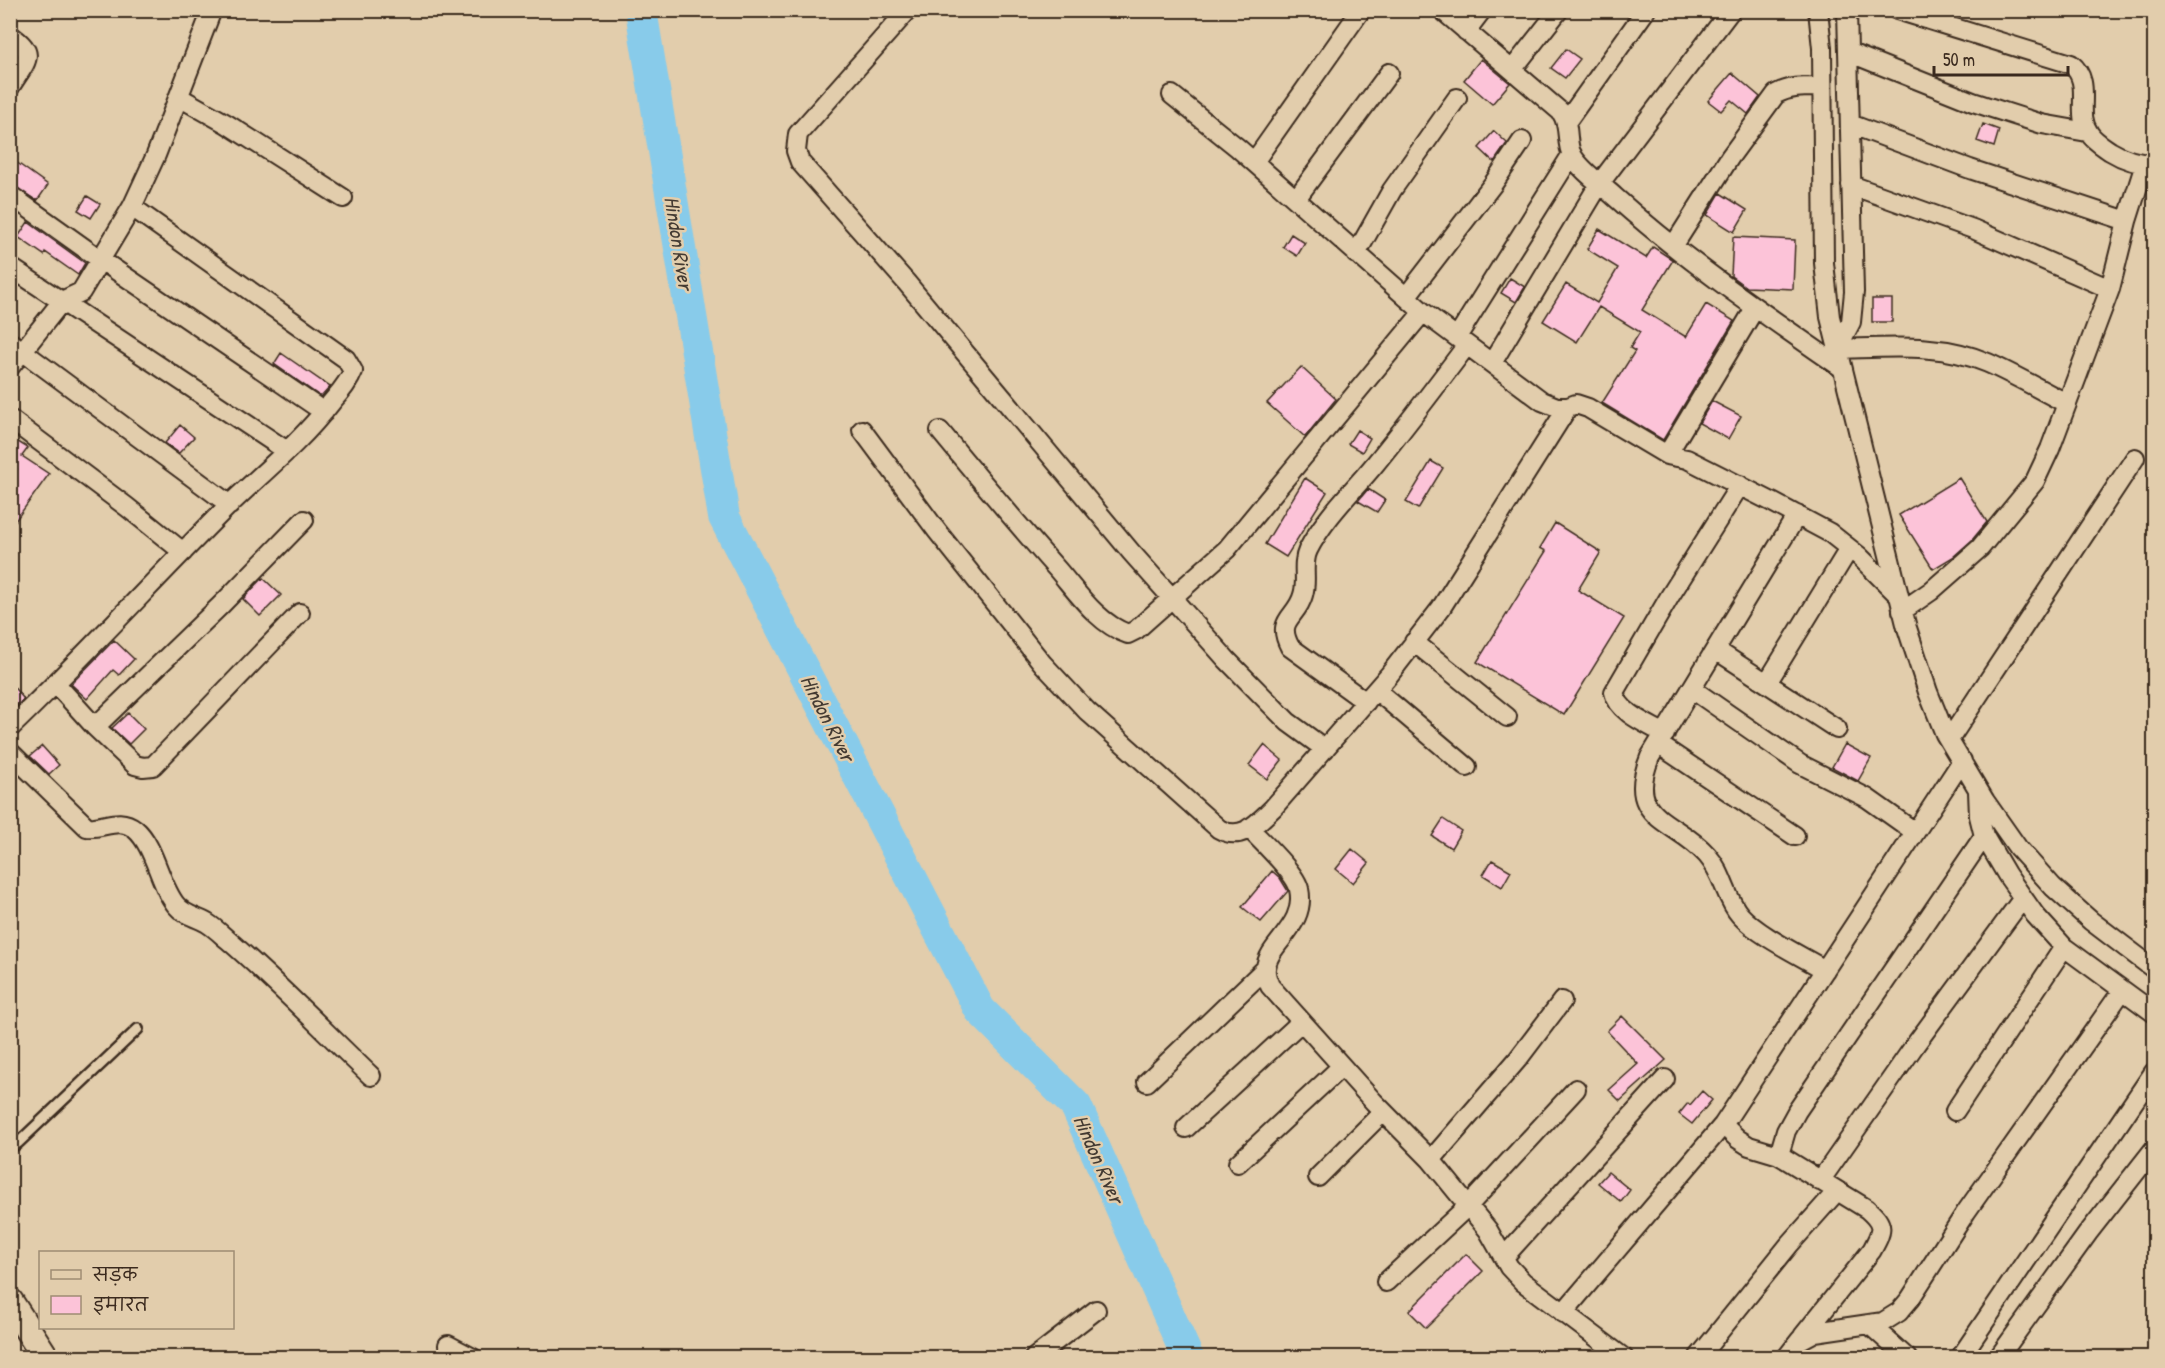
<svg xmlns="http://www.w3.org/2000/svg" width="2165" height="1368" font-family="'Patrick Hand','Playpen Sans Deva',sans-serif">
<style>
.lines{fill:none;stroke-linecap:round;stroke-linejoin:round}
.river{stroke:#88cbea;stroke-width:32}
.building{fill:#fcc3d8;stroke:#3b2a1e;stroke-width:1.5}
.lane-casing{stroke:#3b2a1e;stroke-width:14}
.street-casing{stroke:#3b2a1e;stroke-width:22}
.secondary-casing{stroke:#3b2a1e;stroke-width:30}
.lane{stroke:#e2cdac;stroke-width:9}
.street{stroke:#e2cdac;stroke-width:18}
.secondary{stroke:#e2cdac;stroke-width:26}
.labels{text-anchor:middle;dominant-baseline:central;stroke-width:5;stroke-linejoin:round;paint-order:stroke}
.water-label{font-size:21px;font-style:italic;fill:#433a32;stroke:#e2cdac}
</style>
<rect width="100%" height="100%" fill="#e2cdac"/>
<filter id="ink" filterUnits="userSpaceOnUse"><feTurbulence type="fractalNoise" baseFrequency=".0167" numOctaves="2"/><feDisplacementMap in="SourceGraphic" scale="12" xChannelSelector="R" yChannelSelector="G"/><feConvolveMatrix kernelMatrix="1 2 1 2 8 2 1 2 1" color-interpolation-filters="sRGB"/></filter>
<g filter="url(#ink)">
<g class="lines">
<path class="river" d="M641,10L724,517L980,1010L1076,1106L1188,1358"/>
</g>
<path class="building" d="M1566,49L1580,59L1565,78L1551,68Z
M1481,59L1510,83L1492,104L1464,80Z
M1732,73L1760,97L1748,114L1731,100L1721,111L1708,101Z
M1983,124L1999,130L1994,147L1977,141Z
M1494,131L1507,143L1494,162L1479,148Z
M16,162L48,185L37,201L10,184V169Z
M1720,193L1747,210L1734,232L1707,215Z
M87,196L100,204L91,218L78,210Z
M28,222L85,263L78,275L45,252L44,255L18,237Z
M1599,229L1646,258L1653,247L1673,260L1642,310L1686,337L1706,304L1734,321L1663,440L1602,403L1635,351L1630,348L1640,332L1599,307L1577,342L1543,321L1566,284L1597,303L1618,268L1587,249Z
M1291,234L1305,243L1297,256L1283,247Z
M1733,237L1795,240L1793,289L1746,287L1731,276Z
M1510,278L1525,287L1516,302L1501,293Z
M1872,299H1892V322H1872Z
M281,353L330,387L321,397L274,364Z
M1301,367L1336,399L1305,437L1267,403Z
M1712,401L1741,416L1728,439L1699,423Z
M180,425L194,437L179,453L165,443Z
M1357,430L1370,438L1362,452L1348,444Z
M10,437L28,448L22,456L49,474L10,528V478L17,469L15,468L10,474Z
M1431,461L1443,468L1418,509L1406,502Z
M1305,478L1327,492L1286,557L1265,544Z
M1959,478L1987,522L1972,540L1953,557L1933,569L1899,515Z
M1368,489L1385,500L1377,512L1358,501Z
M1555,523L1601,552L1578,590L1624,618L1564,715L1477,662L1546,551L1540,548Z
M263,578L281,595L260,616L243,599Z
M114,640L134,659L119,675L113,670L87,699L71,684Z
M10,683L24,699L10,712Z
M128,713L144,729L129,744L112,728Z
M1845,744L1871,758L1858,781L1832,767Z
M1264,745L1282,760L1267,779L1249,765Z
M42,746L59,765L49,774L30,756Z
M1443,819L1461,831L1451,848L1432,836Z
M1352,849L1369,863L1353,883L1336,869Z
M1492,860L1511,871L1502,887L1483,875Z
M1272,871L1280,878L1288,891L1261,922L1242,907Z
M1622,1016L1666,1060L1620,1101L1609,1090L1638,1064L1607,1031Z
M1702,1091L1712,1100L1692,1124L1679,1114L1688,1103L1690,1105Z
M1608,1172L1630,1190L1621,1202L1598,1183Z
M1466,1254L1483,1271L1426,1328L1409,1311Z"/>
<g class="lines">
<defs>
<path id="lane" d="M10,1148L18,1143L138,1029"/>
<path id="street" d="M908,10L798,134L796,151L800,162L906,282L1131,552L1227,660L1288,722L1325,749
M1442,10L1561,112C1571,126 1565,141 1572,155C1581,171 1601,184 1615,197C1685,260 1764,314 1842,368
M1818,10L1822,48L1824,263L1830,317L1907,628L1928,692L1945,734L1985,801L2018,848L2053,887L2091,921L2154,969
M1847,10L1854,292L1851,322L1837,349C1887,348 1941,342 1988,363C2015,375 2041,390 2066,403
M1897,10L2071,64C2094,83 2074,112 2089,133C2094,141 2103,146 2110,151C2123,159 2139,164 2154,164
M1466,31L1482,10
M10,35C39,54 25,62 10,87
M1848,52L1973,102L2042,124L2087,132
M1512,70L1559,10
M1172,95L1238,148L1423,312L1542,401L1557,407H1568L1576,404L1588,408L1667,455L1687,459L1772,502L1830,533L1859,556L1897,594
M179,97L227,124L343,198
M1567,121L1646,10
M1850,124L1970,169L2127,221
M1254,162L1361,10
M1851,185L1973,229L2110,289
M10,195L101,260L324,412
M1296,199L1389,73
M1674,245L1730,157L1776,94C1791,86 1806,87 1822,87
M1356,254L1392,190L1457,98
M10,267L287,451
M1406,297L1493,184L1522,141
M1457,337L1572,154
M10,342L230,505
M1492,363L1600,183L1731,10
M10,367L62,301L81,292L132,207L156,155L212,10
M10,419L127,507L183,552
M862,430L937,531L1043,664L1087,711L1219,829C1242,842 1257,823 1273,808L1389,675L1441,608L1568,407
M940,431C978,477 1017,524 1057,569C1077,592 1098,624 1128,634L1136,630L1227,549L1423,312
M1667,455L1755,308
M1797,515L1650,757C1624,820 1675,819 1707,855C1724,874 1725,898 1740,915C1759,936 1800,955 1825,970
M1902,611L1931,591L1980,548L2035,481L2050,449L2110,289L2127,221L2145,164
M1414,642L1507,717
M1716,650L1837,729
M1767,683L1849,549
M56,684L95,727L135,765L143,767L153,766L300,613
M1692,689L1800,764L1867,798L1915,832
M1376,690L1467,767
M1366,702L1290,647C1275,619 1297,618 1303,595C1308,580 1301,565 1308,550C1324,518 1353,491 1375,464C1407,425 1437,385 1467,345
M95,727L221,605L304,520
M10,728C85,656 154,580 227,507C262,473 300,443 330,404C339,393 348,384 353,371L346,359L132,207
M1665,734C1648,724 1618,713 1614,692L1670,596L1740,485
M1949,740L2135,458
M1658,744L1795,836
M10,752L87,827C103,829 119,816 135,829C155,846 159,884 176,905C185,916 195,916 207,923C215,928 221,934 228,940C278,983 324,1031 371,1076
M1978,791L1979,816L1984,836L2007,875L2035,915L2064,947L2154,1013
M1249,828C1261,841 1296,873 1299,889C1307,926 1268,943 1266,968C1265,974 1268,981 1270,986L1374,1102L1431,1160L1488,1230L1509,1267L1523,1282L1624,1358
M1147,1082L1266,968
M1955,1111L2064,947
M1723,1125L1738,1139L1749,1146L1779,1155L1867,1209C1885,1225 1883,1230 1872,1250L1803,1336
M1186,1128L1301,1022
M1779,1155L1786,1131L1797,1111L1984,836
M1431,1160L1518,1059L1562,1001
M1238,1163L1341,1067
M1318,1177L1383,1112
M1820,1181L1915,1045L2023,898
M1504,1257L1665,1079
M1386,1282L1468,1206L1576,1089
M1563,1313L1723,1125L1962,761
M1869,1324L1907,1358
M448,1345L473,1358
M1034,1358L1096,1310
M1698,1358L1789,1245L1837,1191
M1786,1358L1800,1340L1815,1332L1883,1322L1899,1312L1910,1299L1966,1212L2122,991
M1960,1358L2154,1072
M1998,1358L2088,1233L2154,1149"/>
<path id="secondary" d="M10,1302L46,1358"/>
</defs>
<use href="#lane" class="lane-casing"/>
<use href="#street" class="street-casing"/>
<use href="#secondary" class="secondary-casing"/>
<use href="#lane" class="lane"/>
<use href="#street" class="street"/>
<use href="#secondary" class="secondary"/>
</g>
</g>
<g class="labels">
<g class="water-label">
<text transform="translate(679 243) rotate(81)">Hindon River</text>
<text transform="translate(828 718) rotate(63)">Hindon River</text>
<text transform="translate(1099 1159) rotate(66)">Hindon River</text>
</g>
</g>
<rect width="2165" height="1368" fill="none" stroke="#e2cdac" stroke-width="36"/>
<rect x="18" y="18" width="2129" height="1332" fill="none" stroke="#3b2a1e" stroke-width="2" filter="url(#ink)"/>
<rect x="39" y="1251" width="195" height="78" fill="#e2cdac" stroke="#9f8c73" stroke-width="1.5"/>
<rect x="51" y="1270" width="30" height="9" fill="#e2cdac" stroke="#9f8c73" stroke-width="1.5"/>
<text x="93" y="1281" font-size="18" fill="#3b2a1e">सड़क</text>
<rect x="51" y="1296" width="30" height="18" fill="#fcc3d8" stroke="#9f8c73" stroke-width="1.5"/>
<text x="93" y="1311" font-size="18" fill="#3b2a1e">इमारत</text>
<path d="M1934 66v9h134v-9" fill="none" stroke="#3b2a1e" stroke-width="3"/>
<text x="1943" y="66" font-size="18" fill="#3b2a1e" stroke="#e2cdac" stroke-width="4.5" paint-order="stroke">50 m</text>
</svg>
